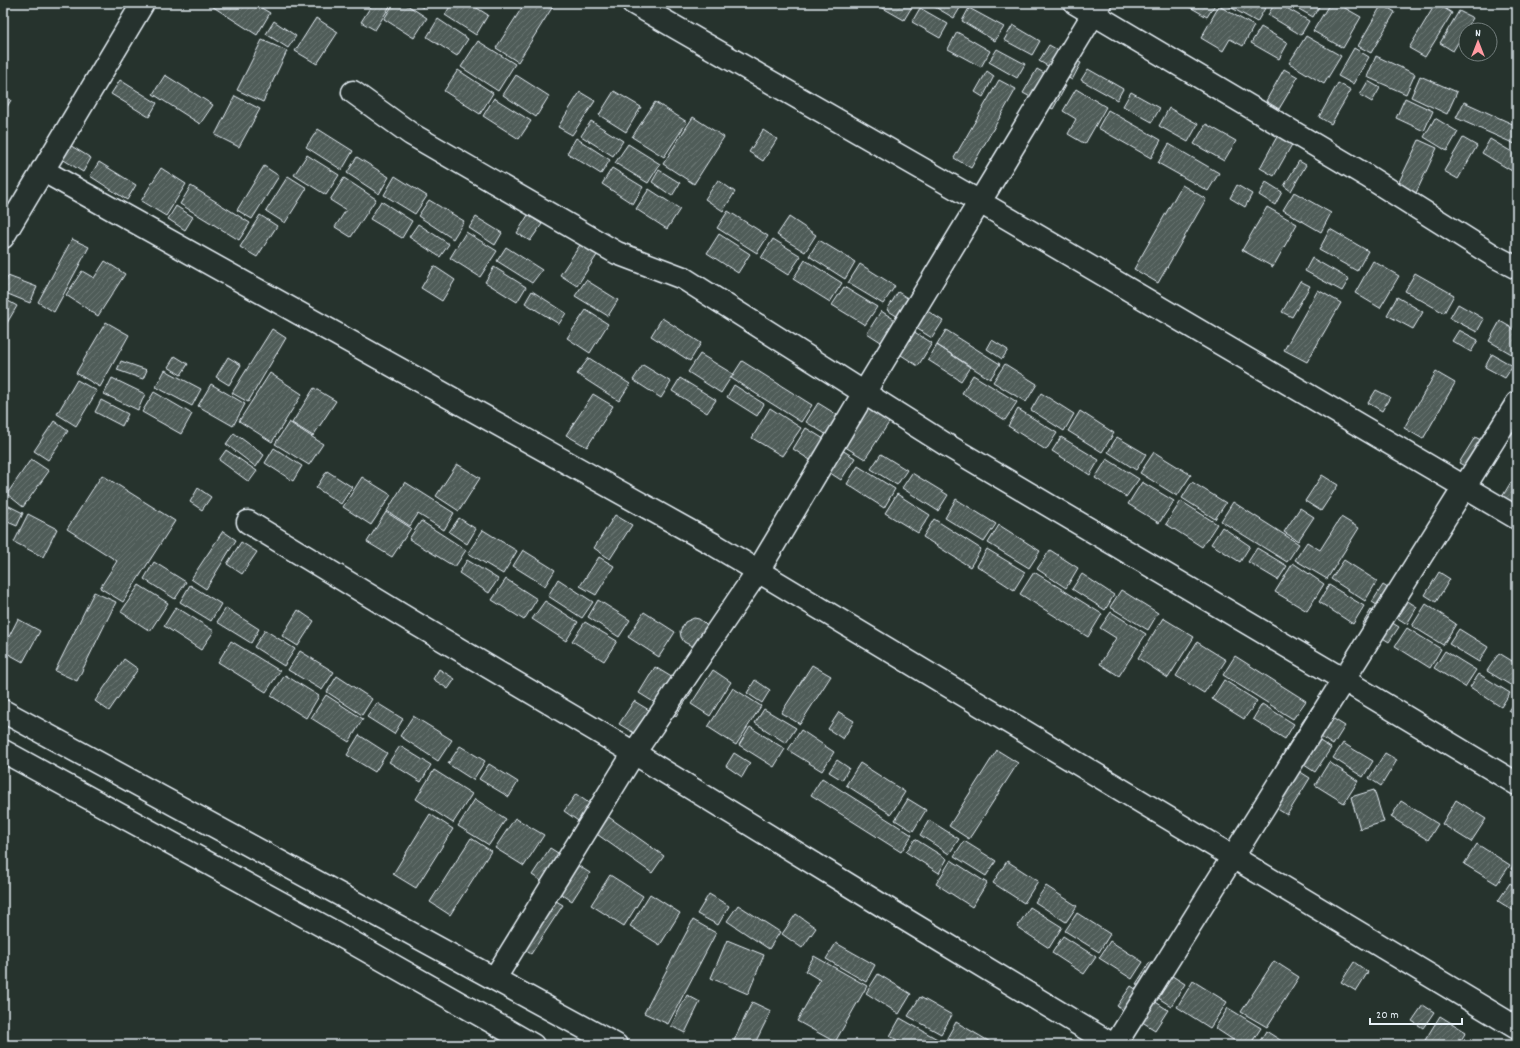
<svg xmlns="http://www.w3.org/2000/svg" width="1520" height="1048" font-family="Dekko,sans-serif">
<style>
.building{fill:url(#building-hatch);stroke:#e8f1f8}
.lines{fill:none;stroke-linecap:round;stroke-linejoin:round}
.minor-casing{stroke:#e8f1f8;stroke-width:25}
.minor{stroke:#26332d;stroke-width:22}
</style>
<defs>
<pattern id="building-hatch" width="6" height="6" patternUnits="userSpaceOnUse"><rect width="6" height="6" fill="#505c59"/><path d="M-1 1l2-2M0 6l6-6M5 7l2-2" fill="none" stroke="#697472"/></pattern>
</defs>
<rect width="100%" height="100%" fill="#26332d"/>
<filter id="ink" filterUnits="userSpaceOnUse"><feTurbulence type="fractalNoise" baseFrequency=".025" numOctaves="2"/><feDisplacementMap in="SourceGraphic" scale="8" xChannelSelector="R" yChannelSelector="G"/><feConvolveMatrix kernelMatrix="1 2 1 2 8 2 1 2 1" color-interpolation-filters="sRGB"/></filter>
<g filter="url(#ink)">
<path class="building" d="M207,3H253L270,13L257,35Z
M373,3H392L375,30L361,22Z
M394,3H404L427,18L414,38L384,19Z
M416,3H426L423,8Z
M452,3H469L488,15L476,35L445,15Z
M525,3H555L518,62L496,48Z
M874,3H909L913,5L904,20Z
M928,3H963L954,18Z
M1183,3H1216L1207,17Z
M1223,3H1268L1257,22Z
M1275,3H1278L1309,21L1301,35L1268,15Z
M1288,3H1321L1313,17Z
M1330,3H1336L1361,17L1343,48L1313,31Z
M1436,3L1452,13L1425,57L1409,48Z
M1382,4L1395,12L1371,53L1358,46Z
M1219,6L1254,26L1243,46L1230,39L1223,51L1201,38Z
M920,8L948,24L940,38L912,22Z
M969,8L1004,27L995,41L962,21Z
M1459,11L1473,18L1453,51L1440,43Z
M316,18L338,32L317,64L295,51Z
M438,19L468,39L457,56L427,37Z
M274,21L296,36L288,48L266,34Z
M1013,25L1040,41L1032,55L1004,40Z
M1261,27L1288,43L1279,59L1251,43Z
M957,32L990,51L981,67L948,49Z
M1306,36L1341,56L1324,84L1289,63Z
M262,40L287,51L263,102L237,90Z
M478,41L515,64L498,91L461,67Z
M1049,45L1081,63L1072,80L1039,61Z
M1354,48L1369,57L1353,84L1338,76Z
M997,49L1025,64L1017,78L989,62Z
M1376,56L1415,74L1406,94L1367,77Z
M1037,69L1066,86L1053,109L1023,93Z
M1088,69L1123,89L1117,100L1081,80Z
M1284,69L1298,77L1279,109L1266,101Z
M458,70L493,93L480,114L444,91Z
M987,71L994,76L983,97L975,92Z
M165,75L213,105L200,124L153,94Z
M516,75L549,96L536,117L503,95Z
M1420,76L1457,92L1447,114L1411,97Z
M120,80L157,103L149,117L111,94Z
M999,80L1016,89L971,168L954,158Z
M1368,81L1380,88L1372,102L1360,95Z
M1338,83L1351,90L1331,124L1319,117Z
M1076,89L1106,107L1085,144L1068,134L1076,119L1063,111Z
M614,91L641,107L626,132L599,115Z
M580,92L595,101L572,135L558,127Z
M1131,92L1160,108L1152,122L1123,106Z
M3,95L11,100L3,114Z
M235,96L260,109L239,147L215,135Z
M494,98L531,121L519,139L483,116Z
M1405,98L1433,111L1424,131L1396,118Z
M655,102L687,122L664,157L632,137Z
M1464,102L1517,126V145L1456,118Z
M1169,108L1198,124L1188,142L1159,126Z
M1108,110L1161,140L1151,158L1098,128Z
M693,117L724,137L694,184L663,164Z
M1435,118L1458,132L1447,151L1424,137Z
M591,121L623,141L613,156L581,136Z
M1206,124L1236,141L1224,161L1194,144Z
M318,129L353,151L342,170L306,147Z
M763,130L777,139L763,161L749,152Z
M1279,133L1294,141L1274,176L1260,168Z
M576,138L610,160L601,174L567,153Z
M1463,138L1477,146L1458,179L1444,171Z
M1490,139L1517,155V174L1482,153Z
M1419,140L1437,148L1416,193L1398,184Z
M68,144L91,158L83,172L59,157Z
M628,144L660,164L648,183L615,163Z
M1169,144L1219,173L1208,191L1158,163Z
M307,155L339,175L326,195L294,175Z
M357,157L389,177L379,194L347,173Z
M1299,161L1306,165L1291,191L1284,186Z
M99,162L136,185L127,200L90,176Z
M264,166L279,176L252,219L237,210Z
M161,168L186,184L166,216L141,201Z
M612,168L643,187L633,204L602,184Z
M659,170L680,183L672,196L652,182Z
M288,176L307,188L285,223L266,211Z
M395,176L427,196L415,214L384,195Z
M344,178L376,199L351,237L335,227L346,210L330,200Z
M718,180L735,192L723,211L705,199Z
M1266,182L1282,192L1275,205L1259,195Z
M1182,185L1206,199L1158,283L1134,269Z
M1237,185L1252,194L1245,207L1230,198Z
M191,186L250,223L239,240L180,204Z
M649,189L680,209L667,229L636,209Z
M1294,192L1331,213L1321,232L1283,210Z
M429,200L464,221L453,239L418,216Z
M381,201L412,221L402,238L370,219Z
M176,206L193,217L185,230L168,219Z
M1267,207L1297,224L1273,267L1242,250Z
M728,211L768,236L757,253L717,228Z
M260,215L277,226L257,257L240,247Z
M528,215L542,224L530,241L517,233Z
M476,217L502,233L495,245L469,228Z
M789,217L816,235L805,252L777,235Z
M418,224L449,244L440,257L409,237Z
M1330,229L1368,251L1357,271L1319,250Z
M466,232L497,251L480,277L450,258Z
M719,234L750,254L738,273L707,253Z
M72,239L89,247L54,312L38,302Z
M584,239L601,249L577,286L560,275Z
M773,239L801,256L788,275L761,258Z
M819,240L855,262L845,279L809,256Z
M506,247L542,270L532,283L497,261Z
M1312,258L1349,279L1342,291L1305,271Z
M805,260L842,283L830,302L793,279Z
M105,261L125,274L98,316L66,295L82,271L94,278Z
M1373,261L1399,276L1380,308L1355,293Z
M860,264L895,286L883,304L848,283Z
M434,266L455,280L442,301L421,288Z
M494,267L526,287L517,302L485,282Z
M1415,273L1454,295L1444,313L1405,291Z
M8,276L37,287L30,303L3,292V288Z
M586,280L618,300L608,316L575,296Z
M1300,281L1310,286L1292,317L1282,312Z
M844,287L877,307L865,325L832,305Z
M1318,290L1341,303L1307,362L1284,350Z
M532,291L566,313L559,324L525,303Z
M898,292L943,321L932,338L887,310Z
M1397,297L1423,312L1413,329L1387,315Z
M3,298L17,306L7,323L3,320Z
M1458,304L1484,319L1477,332L1450,318Z
M586,310L608,324L590,353L567,338Z
M881,311L932,343L918,366L867,333Z
M662,318L701,343L690,361L651,336Z
M1500,321L1517,331V352L1515,356L1489,341Z
M106,322L129,335L100,387L76,373Z
M272,329L286,338L248,402L232,393Z
M946,330L1000,364L990,379L937,345Z
M1459,330L1478,340L1471,352L1452,341Z
M992,340L1008,350L1002,359L987,349Z
M937,345L970,367L961,381L928,360Z
M700,354L733,374L721,393L688,372Z
M1492,354L1513,366L1505,378L1485,367Z
M175,356L188,364L181,375L168,367Z
M228,357L241,365L229,385L216,377Z
M589,358L630,384L619,401L577,374Z
M121,361L147,370L143,379L117,370Z
M742,361L812,405L801,422L731,378Z
M1005,364L1037,384L1026,402L993,382Z
M643,365L671,382L661,398L633,380Z
M165,370L201,389L192,406L156,387Z
M1436,372L1455,383L1423,439L1404,428Z
M270,373L302,394L272,442L239,421Z
M973,375L1017,402L1005,420L962,393Z
M112,378L145,394L138,410L104,394Z
M680,378L716,400L707,413L672,391Z
M77,380L97,391L76,426L57,414Z
M211,384L245,404L233,426L198,406Z
M734,385L764,404L757,416L727,397Z
M314,388L336,401L313,436L292,423Z
M1376,390L1390,397L1382,411L1368,403Z
M154,392L192,414L181,434L142,412Z
M1041,393L1074,414L1064,431L1031,410Z
M593,394L613,406L587,447L566,435Z
M101,400L128,414L122,426L95,412Z
M863,401L892,418L865,459L837,442Z
M818,403L844,419L832,438L806,422Z
M770,408L801,428L782,456L752,438Z
M1018,409L1057,433L1046,450L1008,426Z
M1080,411L1114,433L1102,452L1068,431Z
M54,421L68,431L48,460L34,451Z
M289,422L323,444L309,465L275,444Z
M806,428L855,458L841,480L793,449Z
M234,433L264,455L256,467L226,444Z
M1061,437L1099,460L1090,475L1052,451Z
M1117,437L1146,454L1136,470L1108,452Z
M1475,437L1487,443L1472,470L1459,463Z
M274,448L302,466L293,481L265,463Z
M226,450L257,471L249,482L219,460Z
M1154,452L1191,475L1177,496L1140,473Z
M881,454L907,470L897,485L871,469Z
M31,459L49,471L23,507L7,494Z
M1107,459L1139,479L1126,497L1095,478Z
M457,464L480,478L459,511L436,496Z
M858,466L895,489L884,508L847,484Z
M327,471L352,487L341,504L316,488Z
M912,473L948,495L938,511L902,488Z
M102,475L175,521L123,602L100,588L117,561L67,529Z
M1322,475L1338,485L1321,511L1305,501Z
M362,477L391,495L371,525L343,507Z
M405,482L454,513L444,530L418,514L410,526L387,511Z
M1142,482L1174,501L1159,523L1128,504Z
M1192,482L1226,503L1215,519L1182,498Z
M1511,482L1517,486V506L1502,497Z
M198,488L211,497L202,510L190,502Z
M897,494L930,515L918,533L885,513Z
M956,499L996,524L984,542L945,518Z
M1181,501L1217,524L1202,547L1166,524Z
M1233,502L1299,544L1287,562L1221,521Z
M3,503L23,513L17,526L3,520Z
M1300,508L1314,517L1298,541L1284,532Z
M386,512L411,528L392,557L367,542Z
M28,514L57,529L43,557L14,542Z
M615,515L632,525L610,559L594,548Z
M1341,517L1359,528L1327,579L1295,560L1307,542L1320,550Z
M459,518L476,529L467,544L449,532Z
M934,519L981,549L970,567L923,537Z
M421,521L466,550L455,567L409,539Z
M999,525L1040,551L1029,568L988,543Z
M1222,527L1250,546L1240,562L1211,544Z
M483,530L517,551L503,574L468,553Z
M223,531L236,540L206,589L191,579Z
M241,542L257,552L242,574L227,564Z
M1257,548L1287,566L1278,580L1248,562Z
M987,549L1025,572L1014,590L977,566Z
M523,550L555,570L545,586L513,566Z
M1050,550L1078,568L1066,588L1037,569Z
M599,557L614,566L596,595L580,586Z
M467,560L498,579L489,593L459,573Z
M1344,560L1377,581L1365,601L1331,579Z
M154,562L186,582L175,599L144,579Z
M1293,563L1324,584L1307,611L1275,592Z
M1034,572L1102,614L1088,637L1020,594Z
M1439,572L1450,579L1436,602L1425,595Z
M1082,574L1114,595L1105,610L1072,589Z
M506,579L537,599L524,620L492,600Z
M558,579L593,602L582,618L548,596Z
M139,585L168,603L150,631L121,612Z
M190,585L221,604L211,621L180,602Z
M1329,585L1364,606L1353,624L1319,602Z
M1383,585L1417,607L1407,624L1372,602Z
M1121,590L1158,613L1148,630L1110,607Z
M94,592L116,602L77,681L55,671Z
M598,600L630,620L619,637L588,617Z
M545,601L578,622L566,641L532,619Z
M1426,604L1456,624L1443,645L1412,626Z
M176,607L214,631L201,650L164,626Z
M226,608L259,629L251,643L217,622Z
M298,610L314,621L298,646L282,636Z
M1371,610L1399,627L1389,642L1362,625Z
M644,612L675,632L659,657L628,637Z
M1111,612L1146,634L1119,676L1100,664L1116,638L1100,628Z
M694,618L699,619L703,622L707,626L708,632L694,647L684,642L681,637L680,631L685,622Z
M1163,618L1194,637L1168,678L1138,658Z
M18,619L40,631L23,662L3,651V648Z
M585,622L617,641L604,661L572,641Z
M1407,628L1441,649L1430,668L1395,646Z
M1459,629L1488,647L1479,662L1449,644Z
M265,630L295,649L284,666L254,647Z
M231,641L280,671L266,692L218,662Z
M1197,642L1226,660L1204,693L1176,676Z
M300,651L334,672L322,690L288,670Z
M1445,651L1476,670L1465,687L1434,668Z
M1499,653L1517,664V678L1512,686L1487,671Z
M1235,656L1306,701L1293,719L1223,675Z
M124,659L138,669L109,711L95,701Z
M812,665L831,676L800,724L781,713Z
M655,667L693,690L676,716L639,693Z
M439,669L455,679L448,689L433,679Z
M713,670L731,682L710,716L691,704Z
M1479,674L1510,693L1501,707L1470,687Z
M285,675L319,696L306,718L271,696Z
M337,676L372,699L362,715L327,692Z
M755,680L770,690L762,703L747,693Z
M1224,680L1257,701L1244,719L1212,699Z
M733,688L761,706L736,745L708,727Z
M326,695L363,719L349,742L311,718Z
M1517,699V716L1509,711Z
M634,701L649,710L634,733L619,724Z
M377,703L403,719L394,734L367,717Z
M1262,704L1294,724L1285,739L1253,719Z
M1313,706L1345,726L1333,745L1301,724Z
M764,709L796,728L786,743L755,723Z
M839,712L854,721L843,739L828,729Z
M413,716L452,740L438,761L400,736Z
M750,727L785,749L774,767L739,745Z
M1299,728L1331,748L1315,772L1284,752Z
M801,730L834,752L822,771L788,750Z
M359,735L387,753L375,772L347,755Z
M1343,743L1373,761L1363,777L1333,758Z
M400,746L431,765L421,782L389,762Z
M460,746L485,761L473,780L448,764Z
M997,750L1018,763L969,839L949,826Z
M734,753L750,763L742,777L726,766Z
M1385,753L1397,760L1381,786L1369,778Z
M837,760L849,768L842,780L829,772Z
M1329,762L1358,781L1344,803L1315,785Z
M860,763L905,792L891,814L846,785Z
M489,764L518,782L509,797L479,779Z
M1291,766L1310,778L1287,815L1268,803Z
M434,770L472,794L453,823L416,799Z
M822,778L912,835L901,852L811,795Z
M1374,790L1384,822L1360,829L1351,797Z
M576,794L664,856L652,873L564,811Z
M475,799L506,819L489,845L458,826Z
M908,799L926,810L913,831L895,820Z
M1456,800L1486,819L1471,842L1442,824Z
M1401,801L1438,824L1428,840L1391,817Z
M430,814L453,829L416,888L393,874Z
M515,818L544,835L524,866L495,848Z
M929,820L959,839L949,854L920,835Z
M471,838L491,851L450,915L430,902Z
M915,839L947,859L939,873L906,852Z
M964,841L996,861L986,876L954,856Z
M1477,844L1510,865L1497,884L1464,864Z
M550,848L590,873L572,901L532,875Z
M1517,858V873L1511,869Z
M951,860L987,883L972,907L936,884Z
M1007,861L1038,881L1024,903L993,883Z
M610,875L643,896L624,926L591,905Z
M1510,883L1517,888V913L1498,901Z
M1046,886L1077,906L1066,922L1035,902Z
M544,894L563,905L531,954L513,942Z
M650,894L680,913L660,945L630,926Z
M709,894L729,906L718,925L697,914Z
M738,905L780,932L769,949L727,921Z
M1030,907L1062,927L1049,948L1017,927Z
M1077,913L1110,934L1099,952L1065,931Z
M796,914L816,928L802,948L782,934Z
M693,920L716,933L668,1024L644,1013Z
M1063,936L1096,957L1084,974L1052,953Z
M727,940L764,955L748,994L711,978Z
M1110,941L1143,962L1132,979L1099,958Z
M836,943L875,965L866,982L826,959Z
M814,956L867,986L835,1042L797,1021L820,980L805,971Z
M1274,961L1299,977L1267,1027L1241,1012Z
M1150,962L1185,984L1171,1006L1136,984Z
M1354,962L1368,972L1356,991L1341,982Z
M878,974L911,994L899,1014L866,993Z
M1193,981L1227,1002L1210,1028L1177,1007Z
M1131,986L1168,1010L1155,1030L1117,1006Z
M687,995L700,1002L685,1033L671,1026Z
M920,997L952,1015L941,1034L908,1016Z
M752,1002L771,1011L754,1045H732Z
M1423,1005L1434,1012L1423,1028L1412,1021Z
M1228,1008L1261,1028L1250,1045H1241L1215,1028Z
M1440,1016L1466,1032L1458,1045H1422Z
M900,1018L939,1040L937,1045H906L890,1036Z
M956,1022L992,1043L991,1045H959L947,1038Z
M1266,1031L1288,1045L1258,1044Z
M1348,1040L1356,1045H1345Z"/>
<g class="lines">
<defs>
<path id="minor" d="M633,3L980,202L1517,518
M1075,3L1367,176L1494,256L1517,268
M353,92L411,134L617,253L683,278L945,444L1344,680L1517,784
M42,170L713,544L1517,1028
M3,237L143,3
M248,522L418,625L634,753L883,906L1113,1045
M3,711L616,1045
M3,751L334,932L533,1045
M495,978L634,753L758,571L864,393L1100,3
M1115,1045L1517,403"/>
</defs>
<use href="#minor" class="minor-casing"/>
<use href="#minor" class="minor"/>
</g>
</g>
<rect width="1520" height="1048" fill="none" stroke="#26332d" stroke-width="16"/>
<rect x="8" y="8" width="1504" height="1032" fill="none" stroke="#e8f1f8" stroke-width="1.5" filter="url(#ink)"/>
<g transform="translate(1478 42)"><circle r="19" fill="#26332d" stroke="#747f7e"/>
<path d="M0-3L7 15L0 10L-7 15Z" fill="#ff9aa2"/>
<text y="-6" font-size="11" font-weight="bold" text-anchor="middle" fill="#e8f1f8">N</text>
</g>
<path d="M1370 1018v6h92v-6" fill="none" stroke="#e8f1f8" stroke-width="2"/>
<text x="1376" y="1018" font-size="12" fill="#e8f1f8" stroke="#26332d" stroke-width="3" paint-order="stroke">20 m</text>
</svg>
